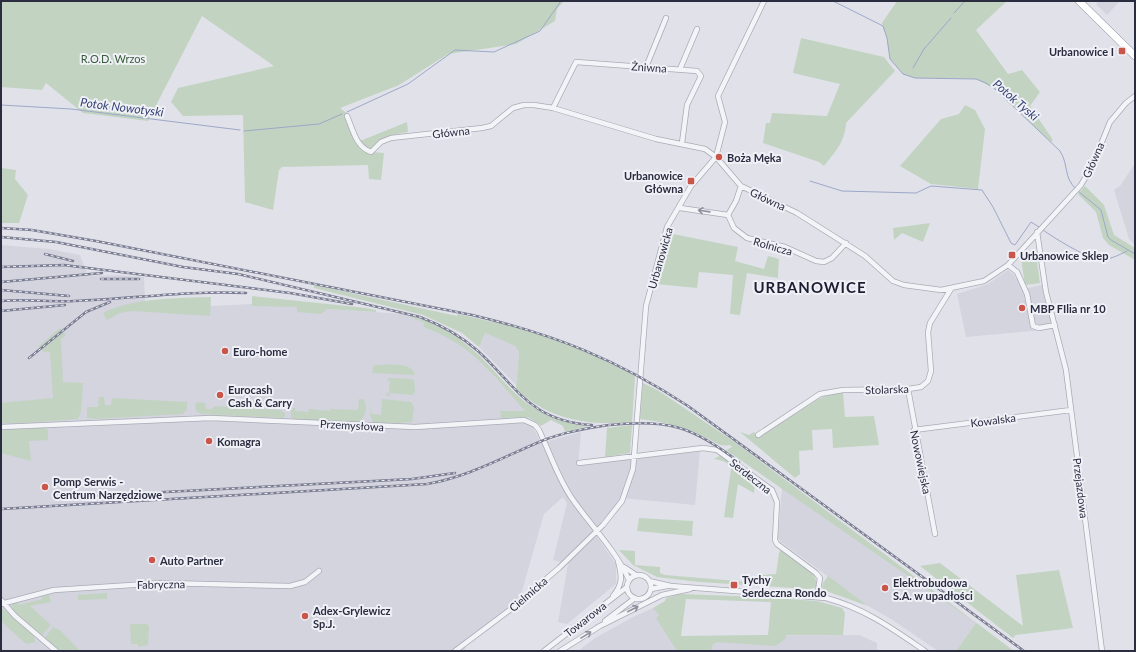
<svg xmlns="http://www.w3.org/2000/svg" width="1136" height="652" font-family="Lato,sans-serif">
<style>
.built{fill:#d3d4de}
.green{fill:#c2d3c2;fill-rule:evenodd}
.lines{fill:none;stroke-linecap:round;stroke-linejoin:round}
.stream{stroke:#9da8c8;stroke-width:1}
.minor-casing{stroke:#aaabb6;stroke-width:6}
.highway-casing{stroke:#898c9f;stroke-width:8}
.minor{stroke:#f3f4f7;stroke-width:4.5}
.highway{stroke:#fff;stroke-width:7}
.rail-casing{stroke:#7b7e92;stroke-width:2.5}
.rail{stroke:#f0f1f7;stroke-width:1;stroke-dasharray:3;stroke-linecap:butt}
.oneway{stroke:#8e909c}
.poi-dot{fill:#ca554a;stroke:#f0f1f7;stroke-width:1.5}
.labels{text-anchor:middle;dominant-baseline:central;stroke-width:4;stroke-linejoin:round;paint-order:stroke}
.poi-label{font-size:11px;font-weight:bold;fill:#2a2c40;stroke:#f0f1f7;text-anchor:start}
.park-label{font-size:11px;fill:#375b39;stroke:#f0f1f7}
.street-label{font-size:11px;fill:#2a2c40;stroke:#f0f1f7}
.water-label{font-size:12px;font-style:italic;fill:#354273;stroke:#f0f1f7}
.district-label{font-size:15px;font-weight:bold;letter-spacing:1px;fill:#1c1e31;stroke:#f0f1f7}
</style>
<rect width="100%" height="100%" fill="#e1e2e9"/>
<path class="built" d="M1099,1H1120L1107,15L1096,4Z
M1134,165L1135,166V245L1129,239L1114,190L1120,186Z
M1,245L49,249L80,255L88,276L118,275L144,277L145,302L210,306L252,304L404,314L424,323L423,327L450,338L478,358L525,411H500L501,418L528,417L541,443L581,432L578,465L700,451L695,505L621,498L610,513L593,531L616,564V584L567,624L558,622L568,564L553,560L567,503L563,497L544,514L520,598L467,638L465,651H1Z
M1008,270L1014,275L1023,289L1042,285L1046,306L1048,308L1055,329L966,337L957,294L988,284Z
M485,333L515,346L519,350L516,385L479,347Z
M782,488L976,623L956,651H938L891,619L868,606L781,542L778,538Z
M653,608L681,636L859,635L877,643V651H578L595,638L633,617Z"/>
<path class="green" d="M1,1H564L557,9L555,21L516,44L448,54L399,85L340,108L349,115L360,141L407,122L408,132C393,135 378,136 372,152L384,153L381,180L369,179L368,165L282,167L279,170L273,210L245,202L243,115L183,116L171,102L178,88L274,66L202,16L148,121L83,113L46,83L42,90L1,87Z
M897,1H1007L976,30L1008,74L1022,70L1040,92L1030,106L1053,140L1051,142L995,89L976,79L915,78L903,74L890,59L887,38L882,23Z
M801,38L884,57L895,71L846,123C845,142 835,152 824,166L819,162L763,143L766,123H770L772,113L827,116L840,84L793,73Z
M965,105L975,110L985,129L978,189L931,184L900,166L941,119L959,114Z
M1,168L16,170L15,179L28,195L19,223H1Z
M1085,186L1104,205L1114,235L1135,248V260L1109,245L1103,238L1096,212L1078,194Z
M930,223L923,242L902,233L894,240L893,228Z
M668,233L738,247L735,261L764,269L768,256L779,259L778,278L747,273L740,315L730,314L733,275L699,272L697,288L656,284Z
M1036,256L1040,283L1025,285L1021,258Z
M314,285L457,316L458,314C488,321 519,327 548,337C578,347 607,361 635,376L632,422C588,426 549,420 516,389L519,351L515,346L485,333L479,347L462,333L423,315L314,288Z
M252,296L366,308L376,310V312L327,309L321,314L297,312V307L252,306Z
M211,297L210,316L133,311L120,313L107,320L103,313C132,298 178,298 211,297Z
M404,314C428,320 449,330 467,345C488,361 503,384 524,401C543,416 566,423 589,426L565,432L563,426L551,420L541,426L528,417L501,418L500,411H525C491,373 473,345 423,327L424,323Z
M60,328L66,335L61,339L63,382L83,383L81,412L78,419L25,423H1V403L53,398L50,352H44L39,346Z
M374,365C385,365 413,361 415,375L372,373Z
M388,378L412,379L414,380L415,392L412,395L390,393V396H387L386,393L389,394L390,381L387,380Z
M643,383L659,391L736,443L1014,651H956L976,623L726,450L732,447L730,445C718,447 718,443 707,438C685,427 665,422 640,419Z
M843,393L845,417L874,416L879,445L833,448L832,429L812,430L813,450L799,451L800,474L795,478L740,432L749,435L754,432L758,438L818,399L828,395Z
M99,397H104L105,405H111L112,398L187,402V409L183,414L93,419L87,418V407H98Z
M359,399H363C368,406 366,417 359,422L294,419L291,417V411L293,408H295V411L308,412L309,409L330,411V409L358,410Z
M382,399L411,402L414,407L412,422L381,424L373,422L370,415L371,403V414L381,415Z
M197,402L205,403L206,409H212L215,406L280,410L285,413V416L283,418L201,414L196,411L195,405Z
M632,425L630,453L605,457L607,428Z
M45,427L48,430V440L29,441L31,461L1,453V430Z
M721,455L755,481L754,493L738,484L733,518L724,517L731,469C729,462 721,460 714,459Z
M639,518L693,521L692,536L637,531Z
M781,549C792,557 821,572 816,587L810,589L699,582L657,577L633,565L619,550L635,551V565L660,567V573L665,575L761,583L762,575L776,574L779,553Z
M940,563L1023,626L1016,575L1059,570L1073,628L1016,635L1013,638L920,566Z
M828,576L868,606L826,591L822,588L823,583Z
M107,593V599L78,600V595Z
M680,594L762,597L817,601L842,608L845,613L843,635H786V638L776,646L718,642L713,644L711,651H677L656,618L659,615L653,608L665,601L666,598ZM686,599L771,602L768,635L681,636Z
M49,595L51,602L30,606L51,625L42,635H39L13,611L12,605L17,601L19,605L42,599V596Z
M1,607L34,636L35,642L26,644L1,621Z
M130,624H147L149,626L148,645L138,647V644H131Z
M53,627L60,630L80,651H59L44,639Z"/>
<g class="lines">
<path class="stream" d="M833,1L883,26L887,38L890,59L903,74L915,78L976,79L986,83L995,89L1060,151C1069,165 1063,177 1076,189
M954,13L965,1
M913,68L924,49L951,18
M1,105L71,109L240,130
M347,112L408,84L455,50L494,52L540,31L561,1
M244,131L319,124L342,114
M810,181L842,191L916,193L931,186L982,190L993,207L1011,243L1015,245L1031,222L1039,227
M1078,191L1101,210L1108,237L1111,240L1135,254
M1043,230C1054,238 1085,257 1098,259C1108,261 1119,255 1127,251"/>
<defs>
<path id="minor" d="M646,67L666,18
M680,69L697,29
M553,108L576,62L697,71L701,76L687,105L682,143
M347,116C353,130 356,147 371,152L381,142L391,138L482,128L491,126L513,108L524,105H534L553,108L656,139L705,149L716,157L741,186L797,213L865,256L893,281L904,285L941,290L984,281L1008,265L1081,185L1093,164L1110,122L1126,103L1135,96
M680,208L728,215
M728,215L734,228L747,238L785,247L816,261L824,262L832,258L846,243
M728,215L736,201L741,186
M1037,232L1046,292L1066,370L1102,651
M1008,265L1017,272L1027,294L1033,326L1039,328L1055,325
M908,389L935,534
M1,427L211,418L415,427L524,420L535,425L539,430C550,453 557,476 571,497C590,525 615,549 629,580
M914,430L1071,410
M758,435L820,394L843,390L908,389L921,387L928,381L931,371L928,332L930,323L951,289
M579,463L703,448L717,450L772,490L777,502L775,540L777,544L816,573L820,578L817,597
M624,567L636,575
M627 587a12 12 0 1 1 24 0a12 12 0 1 1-24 0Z
M649,581L671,586L826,598C864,608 893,629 925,651
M651,589L667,586
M613,596C623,584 622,576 618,561
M1,600L15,616L56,651
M1,604L54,590L163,583L290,586L305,582L319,571
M605,621L635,598
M598,627L662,595L690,589
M455,651L511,609L559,568L603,525L622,501L633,469L646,306L667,227L691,186L716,157L725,122L718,96L764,1
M544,651L627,587
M560,651L600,626"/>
<path id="highway" d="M1079,1L1135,56"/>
</defs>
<use href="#minor" class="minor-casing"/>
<use href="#highway" class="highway-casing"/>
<use href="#minor" class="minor"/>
<use href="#highway" class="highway"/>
<defs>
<path id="rail" d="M1,228L32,230L96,241L472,315C556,335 616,359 688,406L1024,651
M1,237L56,242L183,267L238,274L420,317C441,325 461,336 478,351C517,387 530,421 592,425
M45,254L73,261
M1,267L64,265L290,293L352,304
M101,279H139
M1,282L102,273
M1,290L69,296
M1,301C26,299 50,302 74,301C132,299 189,290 246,293
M1,311L65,305
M29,358L86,312L110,302
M70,497L412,479L455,473
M1,509L427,484C469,477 505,456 544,440C565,432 587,428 609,425C668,419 692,426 739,462"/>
</defs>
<use href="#rail" class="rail-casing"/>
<use href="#rail" class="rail"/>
</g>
<defs><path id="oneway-shaft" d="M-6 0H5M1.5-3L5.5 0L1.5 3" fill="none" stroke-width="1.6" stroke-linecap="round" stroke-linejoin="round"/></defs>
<g class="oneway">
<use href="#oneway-shaft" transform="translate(704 211) rotate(-172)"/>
<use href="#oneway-shaft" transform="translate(633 609) rotate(-27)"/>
<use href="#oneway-shaft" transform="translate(586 635) rotate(-32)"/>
</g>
<g class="poi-dot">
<rect x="1118" y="47" width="8" height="8" rx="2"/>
<circle cx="719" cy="157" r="4"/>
<rect x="687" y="177" width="8" height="8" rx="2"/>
<rect x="1008" y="251" width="8" height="8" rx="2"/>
<circle cx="1022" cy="308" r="4"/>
<circle cx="225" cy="351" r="4"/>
<circle cx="220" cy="395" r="4"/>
<circle cx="209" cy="441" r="4"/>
<circle cx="45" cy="487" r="4"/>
<circle cx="152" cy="560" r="4"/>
<rect x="730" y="581" width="8" height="8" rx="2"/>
<circle cx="885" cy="588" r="4"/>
<circle cx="305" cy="616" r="4"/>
</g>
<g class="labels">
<g class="poi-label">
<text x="1114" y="51" text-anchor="end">Urbanowice I</text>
<text x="727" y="157">Boża Męka</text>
<text x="683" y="175" text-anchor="end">Urbanowice<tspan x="683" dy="13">Główna</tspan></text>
<text x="1020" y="255">Urbanowice Sklep</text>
<text x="1030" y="308">MBP FIlia nr 10</text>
<text x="233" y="351">Euro-home</text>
<text x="228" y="389">Eurocash<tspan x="228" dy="13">Cash &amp; Carry</tspan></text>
<text x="217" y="441">Komagra</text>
<text x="53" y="481">Pomp Serwis -<tspan x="53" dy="13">Centrum Narzędziowe</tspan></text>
<text x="160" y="560">Auto Partner</text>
<text x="742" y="579">Tychy<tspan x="742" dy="13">Serdeczna Rondo</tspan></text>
<text x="893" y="582">Elektrobudowa<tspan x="893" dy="13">S.A. w upadłości</tspan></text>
<text x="313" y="610">Adex-Grylewicz<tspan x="313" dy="13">Sp.J.</tspan></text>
</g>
<g class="park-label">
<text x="113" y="58">R.O.D. Wrzos</text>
</g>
<g class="street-label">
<text transform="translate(649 67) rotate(4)">Żniwna</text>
<text transform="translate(451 132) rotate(-6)">Główna</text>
<text transform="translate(1093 160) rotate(-66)">Główna</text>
<text transform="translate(768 199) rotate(25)">Główna</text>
<text transform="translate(773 246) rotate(16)">Rolnicza</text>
<text transform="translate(660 258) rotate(-74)">Urbanowicka</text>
<text transform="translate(887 389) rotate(-2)">Stolarska</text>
<text transform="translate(993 420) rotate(-7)">Kowalska</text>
<text transform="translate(352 425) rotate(3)">Przemysłowa</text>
<text transform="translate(921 462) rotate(78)">Nowowiejska</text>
<text transform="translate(751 476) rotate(38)">Serdeczna</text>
<text transform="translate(1081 488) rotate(83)">Przejazdowa</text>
<text transform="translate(161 584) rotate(-1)">Fabryczna</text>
<text transform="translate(528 594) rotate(-41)">Cielmicka</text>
<text transform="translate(585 619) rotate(-38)">Towarowa</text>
</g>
<g class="water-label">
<text transform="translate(1016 100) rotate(41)">Potok Tyski</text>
<text transform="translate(122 107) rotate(7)">Potok Nowotyski</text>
</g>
<g class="district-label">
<text x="810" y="287">URBANOWICE</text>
</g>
</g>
<rect width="1136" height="652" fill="none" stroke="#2a2c40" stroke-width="4"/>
</svg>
